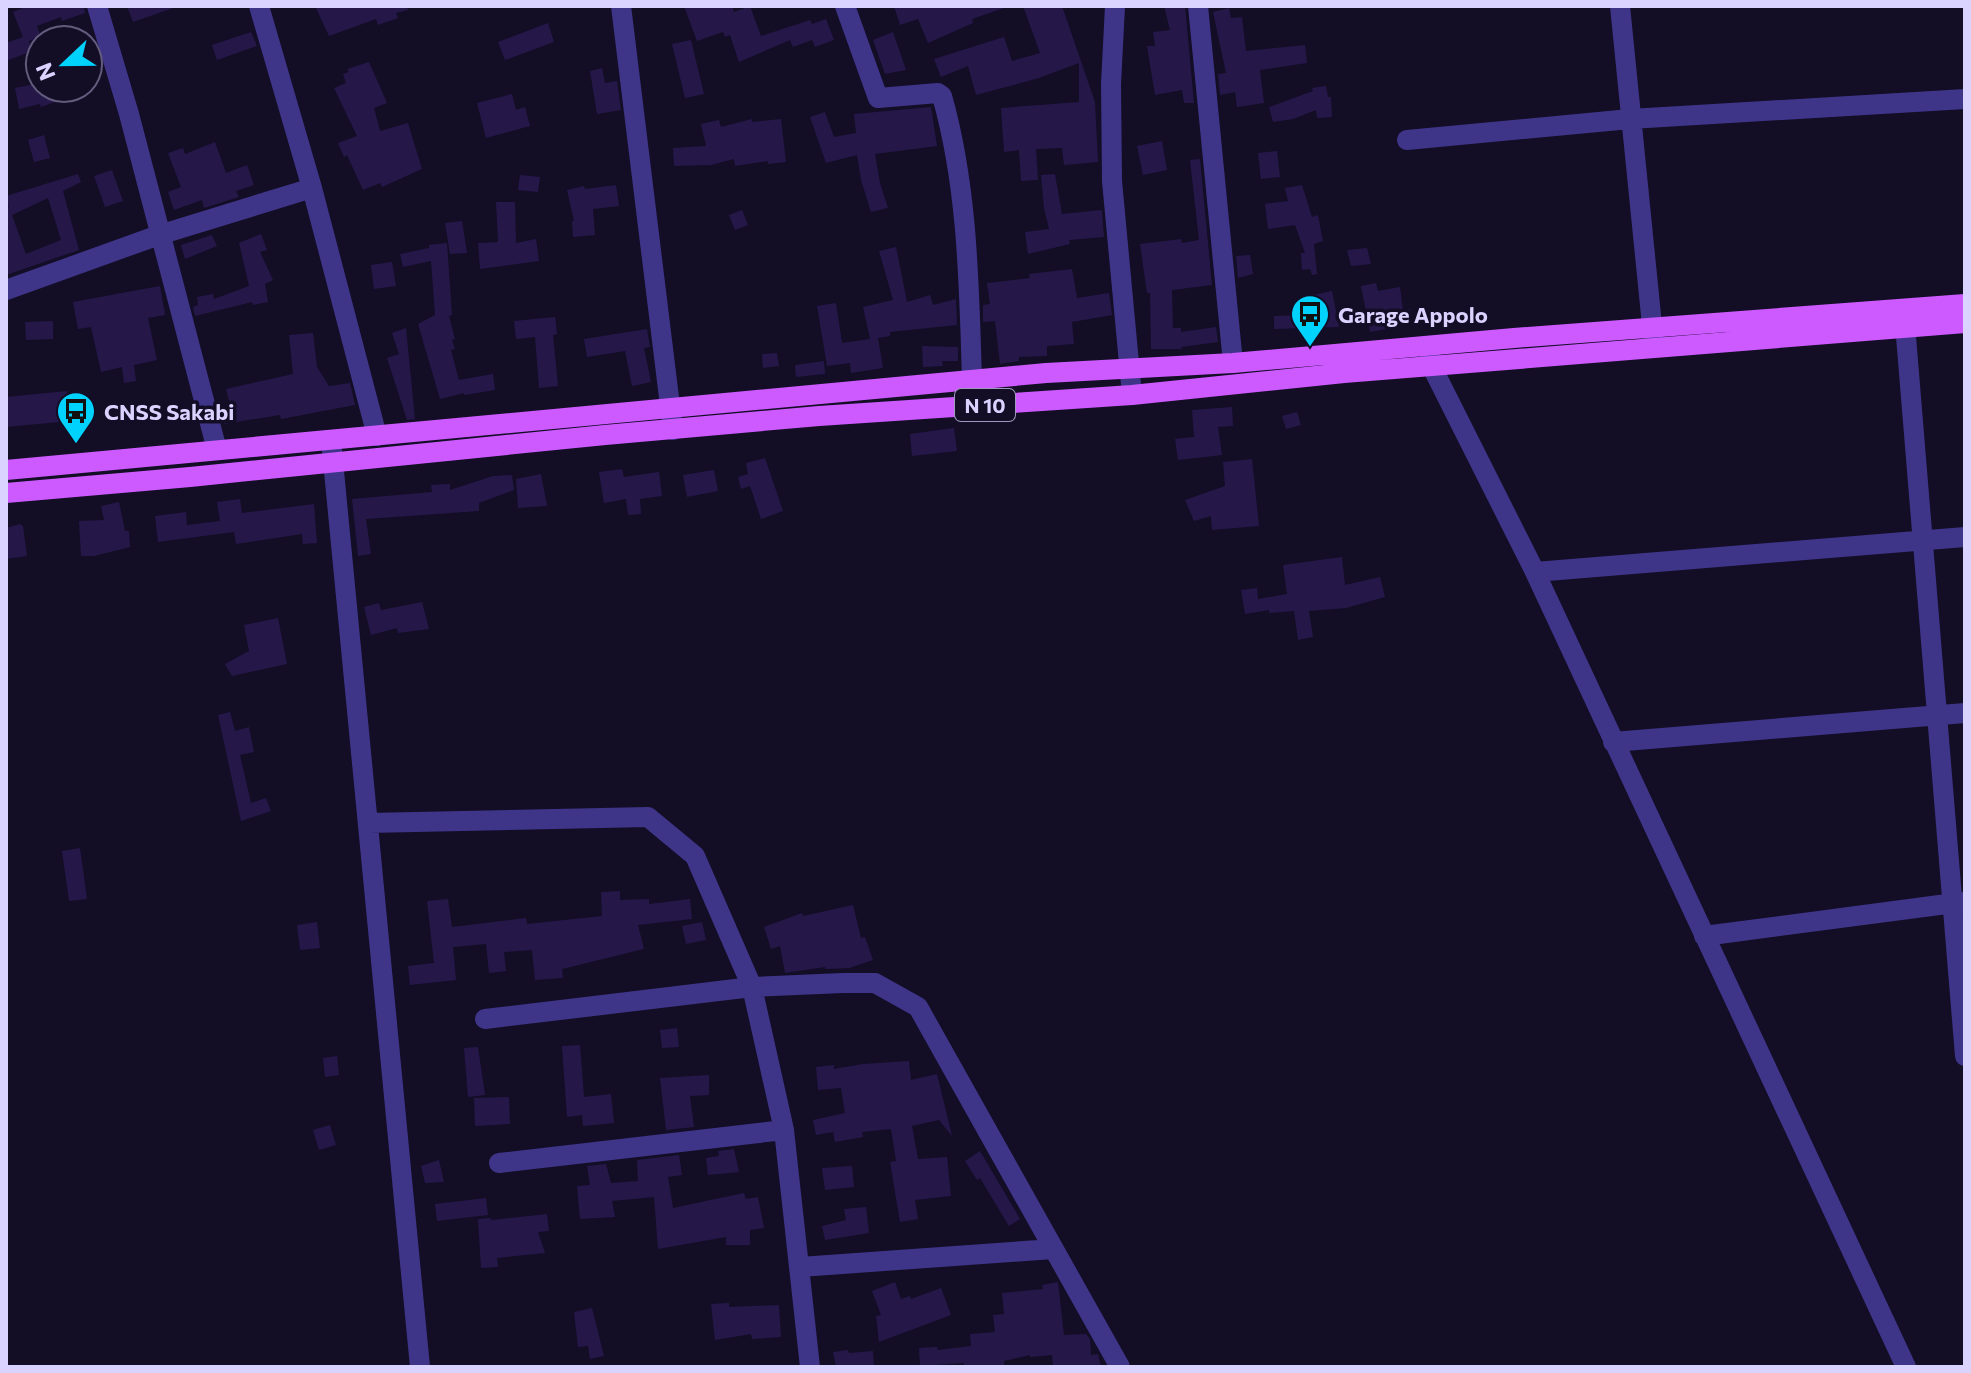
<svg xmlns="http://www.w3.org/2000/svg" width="1971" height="1373" font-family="Commissioner,sans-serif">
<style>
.building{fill:#251849;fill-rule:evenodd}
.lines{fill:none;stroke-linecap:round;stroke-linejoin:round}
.minor{stroke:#3e3589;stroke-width:20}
.major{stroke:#cd5aff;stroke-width:20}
.labels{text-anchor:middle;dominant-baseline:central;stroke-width:7;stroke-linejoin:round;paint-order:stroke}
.shield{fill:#130d26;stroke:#9f98be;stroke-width:2}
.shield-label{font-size:20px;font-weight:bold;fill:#dbd3ff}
.poi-label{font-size:22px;font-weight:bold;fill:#dbd3ff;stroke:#130d26;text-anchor:start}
</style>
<rect width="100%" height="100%" fill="#130d26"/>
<path class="building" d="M28,6H84L85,13L62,21L61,17L37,26L41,37L29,41L32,51L6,61V43L23,37L13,12Z
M127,6H173V8L133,22Z
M315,6H407L408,10L396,13L398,18L378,25L376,19L329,36Z
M684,6H732L734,12L750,6L761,36L810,20L812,24L826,19L834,40L815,47L812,40L793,47L790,40L739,62L730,35L725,37L723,32L697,41Z
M894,6H1004V8L972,19L973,23L928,43L918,19L900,25Z
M1023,6H1062L1095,102L1098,162L1064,165L1062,148L1036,149L1038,180L1021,181L1019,150L1004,152L1001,108L1079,102V63L1039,78L976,95L968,66L941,77L934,59L1004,37L1012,61L1040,53Z
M1164,6H1185L1194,103H1184L1182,90L1155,95L1147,46H1155L1153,32L1170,30Z
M1229,8L1231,18L1242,17L1246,51L1305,45L1307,63L1260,70L1264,103L1237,107L1235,92L1220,95L1218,74L1226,73L1213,12Z
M548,23L554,42L505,60L498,42Z
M251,32L257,46L217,60L212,45Z
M893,32L906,70L885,74L873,40Z
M691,40L704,94L685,98L672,44Z
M369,62L387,103L374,108L380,131L408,123L422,169L382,187L380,183L363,190L347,155L344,157L338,143L357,136L334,88L346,83L343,74L349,72L347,69Z
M602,68L605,83L617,81L621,110L597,114L590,71Z
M40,83V88L88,90L41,107L40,104L19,109L15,88Z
M1326,86L1328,97H1331L1332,117L1317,118L1316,110L1293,119L1273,122L1269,107L1313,91L1312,88Z
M512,94L516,110L525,107L530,126L486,138L477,103Z
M931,107L937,146L875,154L880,183L888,208L871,212L861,180L857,155L826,163L810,117L825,112L834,137L856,133L854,114Z
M752,119V122L781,119L786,162L768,164V161L735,166L734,159L711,165L674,166L673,148L706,146L701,124L719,120L721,127Z
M44,135L50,158L34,162L28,140Z
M1162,141L1167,170L1143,175L1137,146Z
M215,142L226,173L247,165L254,185L236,191L239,197L204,208L202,200L174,210L168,192L181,187L168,153L183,148L185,154Z
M1277,151L1280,177L1261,179L1258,153Z
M1200,159L1212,285L1172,290L1173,328H1181V332L1216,327L1218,342L1181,347L1182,349H1151L1150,293H1147L1140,244L1181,239L1182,243L1199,240L1190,160Z
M112,170L123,201L105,207L94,176Z
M78,174L81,182L63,191L79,250L6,275V204L9,209L6,196ZM48,198L61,240L26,254L12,215Z
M1055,174L1062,214L1102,210L1104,237L1069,240L1070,244L1028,254L1025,232L1049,229L1044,208L1041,175Z
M520,175L540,177L538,192L518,190Z
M616,185L619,206L593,209L595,235L573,237L572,221H574L567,190L584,186L585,189Z
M1302,185L1312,217L1318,215L1323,241L1314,244L1317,274L1312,275L1310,269L1302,270L1301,253H1305L1295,225L1268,229L1265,204L1288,201L1285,188Z
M496,202H515L516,243L536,239L539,261L480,269L478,243L498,242Z
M742,210L748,225L735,230L729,215Z
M462,221L467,253L450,254L445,223Z
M261,234L267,250L260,252L273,280L265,284L268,302L253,305L252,302L195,316L193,307L198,305L197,297L213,294L214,299L249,286L239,243Z
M212,235L217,246L185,259L181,245Z
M447,243L452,315L449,316L455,339L452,340L455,349L451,350L459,380L493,374L495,390L464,395V393L440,399L418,324L435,315L431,261L403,267L400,254L429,248V245Z
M896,247L907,302L930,295L933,305L956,299L957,325L890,332V336L878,338L883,368L851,373L850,363L827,366L817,306L836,303L842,343L870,339L863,307L893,300L879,251Z
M1367,248L1371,264L1351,266L1347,250Z
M1250,255L1253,274L1238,278L1236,256Z
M392,262L396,286L374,289L371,265Z
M1072,269L1077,298L1109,293L1112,315L1072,322L1074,344L1047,346V356L1019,357V361L1000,364L995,321L983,322V305L990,304L987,283L1030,278L1029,274Z
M1376,283L1378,291L1400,287L1403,310L1410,309L1413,324L1370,332L1361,286Z
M160,286L165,315L148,318L157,360L134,365L136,381L124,383L122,367L101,372L91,327L78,329L73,302Z
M1332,291L1339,327L1274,329V316L1312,315L1308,296Z
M555,317L557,334L553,335L558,386L539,388L535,337L516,339L514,321Z
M53,321V339L26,340L25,322Z
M406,328L415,419L407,420L387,358L399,354L392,333Z
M647,329L650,347L644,348L651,382L632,386L625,351L587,357L584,339Z
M313,333L317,367L329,386L350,383L355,405L281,419L280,415L224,424L220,409L231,408L226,389L293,374L289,335Z
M922,346L958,347V361H942L943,366L923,367Z
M777,353L779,366L763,368L762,354Z
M824,361L825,374L796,377L795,365Z
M67,391L70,421L6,427V397Z
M1232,407L1233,426L1218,427L1222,455L1178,460L1175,439L1194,437L1192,410Z
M1297,412L1301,425L1286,429L1282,416Z
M954,428L957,451L912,456L910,434Z
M765,458L783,511L761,519L750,486L741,489L738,477L748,474L746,463Z
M1252,459L1259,526L1212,530L1211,516L1194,521L1185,500L1225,486L1223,462Z
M622,469L624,477L659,472L662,496L640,499L641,514L628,515L626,499L604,503L599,472Z
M714,470L718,491L687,497L683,475Z
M541,474L547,506L518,508L516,479Z
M512,475L514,490L479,503V511L366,519L371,554L358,556L352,499L432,492L431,485L450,484V490L493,476Z
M240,499L242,513L314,504L317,543L303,544L302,534L236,544L234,532L158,542L155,516L186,512L187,525L220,521L217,502Z
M119,502L125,531H129L130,547L94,556H81L79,521L104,520L101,506Z
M20,524L23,526L27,556L6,559V528Z
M1342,557L1345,585L1380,577L1385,597L1346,608L1309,611L1313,637L1298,640L1294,611L1269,613V610L1245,614L1241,590L1257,588L1258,599L1287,594L1283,565Z
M422,602L429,629L398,633L397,628L371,635L364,607L379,603L381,610Z
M278,618L287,664L232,676L225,664L249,651L244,625Z
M230,712L235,731L249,727L254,752L240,755L251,803L266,798L271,811L241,821L218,715Z
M80,848L87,899L69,901L62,851Z
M620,891V900L649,899V904L690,899L692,919L638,925L644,949L562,969L563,978L535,980L532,950L504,952L506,971L489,973L486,944L453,947L456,980L410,985L408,966L434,963L427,901L448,899L452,927L526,918L527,924L602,916L601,892Z
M853,905L861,938L865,937L873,960L849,968L825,969V967L785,973L780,946L771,949L764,927L802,913L803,916Z
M317,922L320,948L300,950L297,925Z
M702,922L706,940L686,944L682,926Z
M677,1028L679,1047L662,1048L660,1030Z
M580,1045L584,1097L611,1094L614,1123L583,1126L582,1115L567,1117L562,1046Z
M478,1047L485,1095L468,1097L464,1048Z
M337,1056L339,1075L325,1077L323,1058Z
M909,1061L911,1080L937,1074L952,1136L939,1120L912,1126L918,1159L947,1157L951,1196L915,1200L918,1219L900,1222L890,1162L896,1161L891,1129L862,1132L863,1137L835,1142L833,1132L816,1135L813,1120L845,1113L841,1088L818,1090L816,1067L834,1065V1069L863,1064Z
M709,1075V1095L690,1096L694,1127L666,1130L660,1078Z
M509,1097L510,1124L475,1126L474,1098Z
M330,1125L336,1145L319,1150L313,1130Z
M734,1149L739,1172L708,1175L706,1158L719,1156L718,1151Z
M980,1151L1020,1219L1009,1226L980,1178L977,1180L965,1161Z
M679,1155L682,1175L668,1177L673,1208L744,1193L746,1199L758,1197L764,1228L750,1230V1245H726V1237L658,1249L654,1197L612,1201L615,1217L580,1219L577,1186L590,1185L587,1166L606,1164L611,1183L638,1181L637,1160Z
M439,1160L444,1182L425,1183L421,1166Z
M852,1166L854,1187L825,1190L822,1168Z
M486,1198L488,1215L437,1221L435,1204Z
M866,1207L869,1233L825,1240L822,1226L846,1220L844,1209Z
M547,1214L549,1231L538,1232L545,1253L497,1258L498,1267L481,1268L478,1219L491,1218V1220Z
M895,1282L901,1299L910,1296L911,1299L941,1288L951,1315L879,1342L876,1316L881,1315L872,1291Z
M1058,1282L1064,1335L1086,1334L1090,1339L1091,1355L1098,1354L1101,1367H1053L1052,1355L1030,1357V1355L1004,1361V1367H964V1363L920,1366L919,1348L937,1347L938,1350L971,1346L970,1334L995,1332L993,1315L1004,1314L1002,1293L1043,1289L1042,1285Z
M729,1303V1307L779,1305L781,1337L752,1339L751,1334L715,1340L711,1304Z
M592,1308L604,1356L590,1359L588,1346L578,1347L574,1312Z
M848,1350L849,1353L873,1351L874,1367H836L833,1352Z"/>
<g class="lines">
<path class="minor" d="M97,6L129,114L217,450
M259,6L312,188L377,436
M621,6L673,430
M845,6L878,98L938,93L942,96C968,188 969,285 972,380
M1115,6L1111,84L1112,181L1132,395
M1198,6L1233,363
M1620,6L1654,345
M1407,140L1630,119L1965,99
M6,290L159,235L312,188
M1904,312L1965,1056
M1429,350L1432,367L1535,572L1906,1367
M331,440L420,1367
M1535,572L1965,537
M1613,742L1965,713
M368,823L648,817L695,856L752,987L784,1130L810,1367
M1704,936L1962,902
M485,1019L752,987L843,983H875L918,1007L1120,1367
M499,1163L784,1130
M800,1267L1053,1249"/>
<path class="major" d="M6,470L1046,373L1233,363L1514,338L1965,304
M6,493L190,477L605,435L819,416L1132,395L1344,373L1965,323"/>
</g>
<defs>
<symbol id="bus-pin" viewBox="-11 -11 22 30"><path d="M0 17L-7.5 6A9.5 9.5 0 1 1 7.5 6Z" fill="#00d2fe" stroke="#130d26"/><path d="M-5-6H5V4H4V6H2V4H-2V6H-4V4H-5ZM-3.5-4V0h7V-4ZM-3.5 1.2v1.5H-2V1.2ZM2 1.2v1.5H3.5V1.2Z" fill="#111"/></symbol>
</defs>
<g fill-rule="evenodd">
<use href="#bus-pin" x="1288" y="292" width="44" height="60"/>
<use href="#bus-pin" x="54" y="389" width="44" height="60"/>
</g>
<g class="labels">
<rect class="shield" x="955" y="389" width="60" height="32" rx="6"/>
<g class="shield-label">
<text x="985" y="405">N 10</text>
</g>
<g class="poi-label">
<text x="1338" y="314">Garage Appolo</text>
<text x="104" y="411">CNSS Sakabi</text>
</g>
</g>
<rect width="1971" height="1373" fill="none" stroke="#dbd3ff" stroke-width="16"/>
<g transform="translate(64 64) rotate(248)"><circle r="38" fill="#130d26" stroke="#635c7d" stroke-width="2"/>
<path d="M0-6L14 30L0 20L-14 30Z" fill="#00d2fe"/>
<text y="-12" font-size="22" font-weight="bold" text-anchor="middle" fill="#dbd3ff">N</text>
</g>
</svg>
